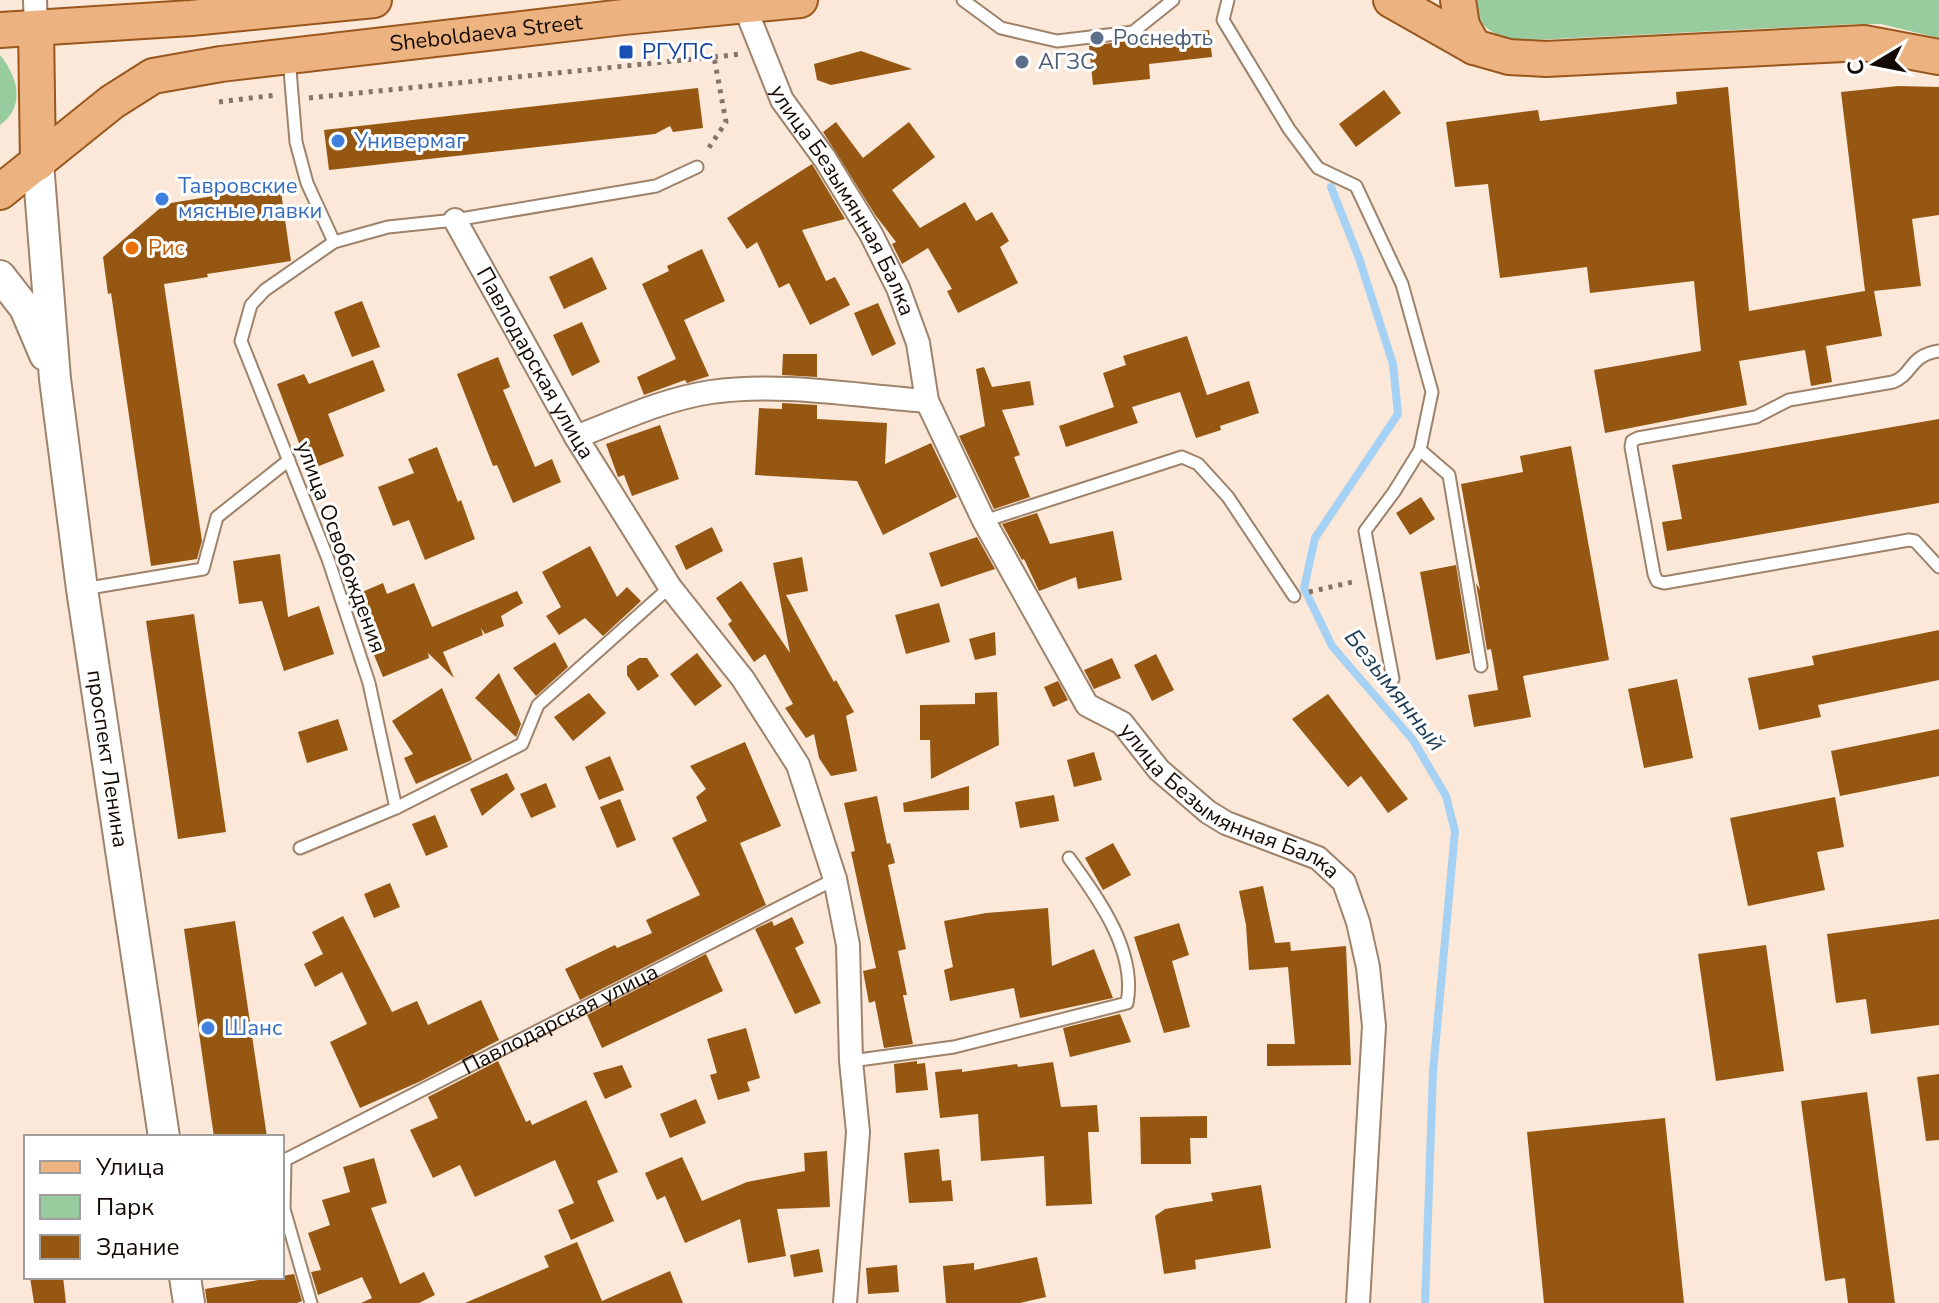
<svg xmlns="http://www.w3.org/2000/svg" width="1939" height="1303" font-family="'Nunito Sans',sans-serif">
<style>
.green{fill:#98cc9e}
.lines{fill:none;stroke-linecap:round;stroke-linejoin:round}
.stream{stroke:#a4d1f4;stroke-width:8}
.building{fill:#965712}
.service-casing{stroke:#9e826a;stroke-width:15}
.minor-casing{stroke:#9e826a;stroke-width:26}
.secondary-casing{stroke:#9e826a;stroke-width:34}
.primary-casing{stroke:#99571d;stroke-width:38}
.path{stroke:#84756a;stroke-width:5;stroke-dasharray:4 6;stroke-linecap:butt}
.service{stroke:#fff;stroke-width:11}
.minor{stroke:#fff;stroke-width:22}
.secondary{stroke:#fff;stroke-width:30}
.primary{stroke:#ecb380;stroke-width:34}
.service-dot{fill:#5c6f8a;stroke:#fff;stroke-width:3}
.transit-dot{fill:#1a4fb4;stroke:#fff;stroke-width:3}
.shop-dot{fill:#3f7fe0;stroke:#fff;stroke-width:3}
.food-dot{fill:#e8710a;stroke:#fff;stroke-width:3}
.labels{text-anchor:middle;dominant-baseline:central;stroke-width:6;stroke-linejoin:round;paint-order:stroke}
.street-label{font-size:22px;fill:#140a03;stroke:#fff}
.service-label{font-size:22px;fill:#4e5e75;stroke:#fff;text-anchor:start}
.transit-label{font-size:22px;fill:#164399;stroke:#fff;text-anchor:start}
.shop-label{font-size:22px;fill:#366cbe;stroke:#fff;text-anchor:start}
.food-label{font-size:22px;fill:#c56008;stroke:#fff;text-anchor:start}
.water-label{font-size:24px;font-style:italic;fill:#1c3d55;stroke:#fff}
</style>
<rect width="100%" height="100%" fill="#fbe8d8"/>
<path class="green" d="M1473,0H1939V38L1881,24H1856L1516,41C1491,34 1478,27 1473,0Z
M0,55C18,77 26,106 0,125Z"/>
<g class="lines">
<path class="stream" d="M1331,187L1359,258L1393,364L1398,414L1315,538L1304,588L1332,646L1413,740L1446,796L1455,831L1433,1072L1425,1303"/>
</g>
<path class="building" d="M1209,30L1212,57L1149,64L1150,79L1093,85L1089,46L1134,40L1144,34L1145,37Z
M861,51L912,69L831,85L817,80L814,64Z
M1898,86L1939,87V215L1912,219L1921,286L1874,291L1882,336L1826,346L1832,382L1811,386L1805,350L1739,361L1747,405L1605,433L1594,370L1701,351L1694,281L1590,293L1587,267L1500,278L1488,184L1455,187L1446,122L1538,110L1540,121L1677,104L1676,92L1728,87L1749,311L1865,291L1841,92Z
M698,88L703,128L673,132L670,126L655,134L329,170L324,130Z
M1384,90L1401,113L1356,147L1339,124Z
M836,122L863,158L909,122L935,157L892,190L920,228L965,202L976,221L992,212L1009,241L1000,247L1018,283L958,313L947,291L952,289L928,248L902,264L892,244L896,242L876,216L823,132Z
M812,164L845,219L802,230L826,281L835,277L850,305L810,325L789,283L779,288L757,242L747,249L727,218Z
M280,185L291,261L207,274L208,277L164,284L202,541L197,559L151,566L111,293L108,294L103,257L165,204Z
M702,249L725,301L684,320L709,376L687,383L685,380L644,395L637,377L676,359L642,284L669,271L667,266Z
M592,257L607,289L564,309L549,277Z
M362,301L380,347L352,357L334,312Z
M878,303L896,344L872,356L854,313Z
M582,322L600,362L572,376L553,335Z
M1187,336L1207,395L1249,381L1259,413L1220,426L1221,430L1196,438L1180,392L1132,407L1138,423L1066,447L1059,426L1114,407L1103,373L1126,365L1123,356Z
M783,354H817V377L782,375Z
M498,357L510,387L503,390L535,467L552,459L561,482L513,503L497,465L493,466L457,374Z
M373,360L385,391L328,414L344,456L309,470L277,384L304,374L309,384Z
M984,367L992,387L1030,381L1034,405L1002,410L1020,455L1014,457L1030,497L994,509L959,436L985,426L976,369Z
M782,403L817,405V419L887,423L885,464L931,443L957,497L883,535L857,481L755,475L759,408L782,409Z
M1939,419V503L1667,551L1662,522L1682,519L1672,465Z
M660,425L679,479L632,496L624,475L618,477L606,444Z
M1571,446L1609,660L1523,676L1531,717L1474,727L1468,695L1498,690L1491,649L1487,650L1476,583L1480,590L1461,484L1523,472L1520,456Z
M437,447L458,502L461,500L475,539L425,560L409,520L393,526L378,487L414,473L408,459Z
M1421,497L1435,519L1410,535L1396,513Z
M1037,513L1050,544L1113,531L1122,580L1078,589L1076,577L1039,591L1024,559L1022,560L1002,524Z
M712,527L723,551L686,570L675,546Z
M977,537L995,569L941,587L929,553Z
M590,546L617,597L627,587L641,601L603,636L585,618L559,635L546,616L561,607L542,572Z
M280,554L288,617L319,606L334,654L284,671L262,601L239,604L233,561Z
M802,557L808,591L786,595L834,682L836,680L854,712L846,716L857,771L831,776L819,758L814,734L806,738L785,708L793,704L765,654L754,662L728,624L732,621L716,598L741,581L790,653L773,563Z
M1456,565L1470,653L1436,660L1420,572Z
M383,583L387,594L414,583L432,627L517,591L523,603L501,616L504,626L485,634L481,628L483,635L443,652L454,678L428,653L429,658L383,677L372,650L384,644L362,592Z
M939,603L950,642L906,654L895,615Z
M194,614L226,832L178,839L146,621Z
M1939,630V680L1818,705L1821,717L1759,730L1748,678L1814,665L1812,656Z
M995,632L996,655L975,660L969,639Z
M555,642L568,667L536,696L513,668Z
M697,653L722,686L695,706L670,674Z
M1156,654L1174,690L1152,701L1134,665Z
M639,658H647L659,676L638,691L627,675V666Z
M1112,658L1121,678L1094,689L1084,670Z
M499,673L521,724L516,737L475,698Z
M1677,679L1693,758L1644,768L1628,689Z
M1058,681L1068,700L1053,707L1044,687Z
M442,688L472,760L416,784L404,758L413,754L392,721Z
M997,692L999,745L931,779L930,740H920V705L975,704V693Z
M589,693L606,713L573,741L554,717Z
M1328,694L1408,799L1388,813L1361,776L1348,787L1292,719Z
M338,719L348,750L307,763L298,732Z
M1939,729V776L1840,796L1831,751Z
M745,742L781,826L740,843L766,905L580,1000L565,969L615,945L617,948L652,933L646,920L700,895L672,838L707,821L696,797L706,789L690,766Z
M1094,752L1102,780L1074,787L1067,760Z
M610,756L624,790L599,800L585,767Z
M507,773L515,789L482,816L470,789Z
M546,783L556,807L531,818L520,794Z
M969,786V810L904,812L903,803Z
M1054,795L1059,821L1020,828L1015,802Z
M877,796L887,844L890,843L895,863L888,865L906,949L898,951L907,995H903L913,1044L884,1048L875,1001L869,1003L863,971L876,968L851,852L855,851L844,803Z
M1835,797L1844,847L1817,852L1825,890L1748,906L1730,818Z
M620,799L636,840L617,848L600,807Z
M435,815L448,847L426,856L412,824Z
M1113,843L1131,875L1103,890L1085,858Z
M390,883L400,907L374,918L364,894Z
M1263,886L1275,943L1290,942L1291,951L1346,946L1351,1065L1267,1066V1044H1295L1288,967L1249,970L1246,925L1239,891Z
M1048,908L1052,966L1094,949L1113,998L1020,1018L1014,988L950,1001L944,970L953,967L944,921L986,913Z
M343,916L392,1012L417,1001L428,1025L481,1000L499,1040L421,1081L360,1108L330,1042L367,1024L342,972L315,987L304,964L323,954L312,932Z
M792,917L804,943L795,948L821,1003L795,1014L755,929L772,921L774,926Z
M1939,919V1025L1871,1034L1866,999L1836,1003L1827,934Z
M235,921L267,1137H214L184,929Z
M1179,923L1189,955L1172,961L1190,1027L1164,1033L1134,937Z
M1766,945L1784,1071L1716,1081L1698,954Z
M706,954L723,991L602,1048L587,1015Z
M1120,1014L1131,1042L1070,1057L1063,1028Z
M746,1028L760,1078L747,1082L750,1091L718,1100L710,1075L717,1073L707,1039Z
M498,1061L526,1122L530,1120L532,1125L586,1100L618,1172L597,1181L614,1221L571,1240L558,1210L574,1203L555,1160L475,1197L460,1165L433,1178L410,1130L438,1118L428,1097Z
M917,1061V1064L925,1063L928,1090L896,1093L894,1064Z
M1053,1062L1061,1107L1097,1105L1099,1132H1088L1092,1204L1046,1206L1044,1156L981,1161L978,1114L940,1118L935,1072L962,1069V1072L1017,1064L1018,1067Z
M622,1065L632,1087L605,1099L593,1073Z
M1939,1074V1140L1926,1141L1917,1077Z
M1867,1092L1895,1303H1848L1845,1278L1825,1281L1801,1101Z
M696,1099L706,1123L670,1138L660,1114Z
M1207,1116V1138H1190L1191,1164H1141L1140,1117Z
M1665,1118L1684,1303H1544L1527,1132Z
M939,1149L942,1181L951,1180L953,1201L909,1203L904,1153Z
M827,1151L830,1207L777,1209L786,1256L748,1263L740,1219L685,1243L665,1196L657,1200L645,1173L682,1157L702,1201L747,1182L805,1171L804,1153Z
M374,1158L387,1203L371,1208L400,1284L424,1272L435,1295L419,1303H361L372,1298L362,1277L318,1295L311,1272L321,1270L308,1233L330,1225L322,1200L350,1192L343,1167Z
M1261,1185L1271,1248L1195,1260L1196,1269L1164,1274L1155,1216L1165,1209L1213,1201L1211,1193Z
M577,1242L602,1301L670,1271L683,1303H465L549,1267L544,1256Z
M819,1249L823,1272L794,1277L790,1255Z
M1037,1257L1046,1297L1020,1303H946L943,1266L974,1263V1270Z
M897,1265L899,1292L868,1294L866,1268Z
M294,1274L302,1301L297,1303H207L205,1289Z
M30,1277H63L66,1303H34Z"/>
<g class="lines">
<defs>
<g id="service">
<path d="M963,0L1001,28L1057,41L1133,32L1173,0"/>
<path d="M1228,0L1223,20L1289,129L1318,168L1356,186L1402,284L1432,392L1420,450L1394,492L1365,531L1393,679"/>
<path d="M289,58L296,142L307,183L334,242"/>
<path d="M1939,351C1908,356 1914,374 1893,382L1789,400L1756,417L1638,438L1632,441L1631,447L1654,574L1657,581L1664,583L1909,540L1915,541L1939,567"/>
<path d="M1420,450L1449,475L1481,666"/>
<path d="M984,521L1182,457L1198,464L1228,497L1294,596"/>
<path d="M83,589L203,569L217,517L289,460"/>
<path d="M396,808L369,683L328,559L241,341L251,305L265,290L334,242L388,227L455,220L656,186L697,167"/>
<path d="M300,848L396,808L522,744L538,705L670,587"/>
<path d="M851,1061L954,1047L1127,1003C1137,951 1098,898 1069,858"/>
<path id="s1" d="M311,1303L284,1209L285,1160L835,879"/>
</g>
<g id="minor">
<path d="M35,0L36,28"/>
<path id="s2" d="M744,5L782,100L825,159L871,234L898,288L918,343L927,401L984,521L1087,705L1122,723L1159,770L1208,812L1226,823L1318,858L1344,882L1358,922L1368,967L1374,1026L1358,1303"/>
<path id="s3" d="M455,220L576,437L670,587L743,679L798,765L835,879L848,945L851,1061L858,1132L845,1303"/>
<path d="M576,437C620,420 664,399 711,392C781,382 856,396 927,401"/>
</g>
<g id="secondary">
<path id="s4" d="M38,163L55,379L82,589L164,1137"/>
<path d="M0,276L25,308L45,355"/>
<path d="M185,1277L189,1303"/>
</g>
<g id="primary">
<path d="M1391,0L1474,47L1509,57L1546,59L1864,43L1939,57"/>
<path d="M1458,0L1462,26L1474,47"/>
<path d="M36,28L38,163"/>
<path d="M0,30L191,18L374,0"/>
<path id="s5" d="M0,192L112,102L153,76L221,64L624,17L800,0"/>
</g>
</defs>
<use href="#service" class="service-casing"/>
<use href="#minor" class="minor-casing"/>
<use href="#secondary" class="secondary-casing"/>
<use href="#primary" class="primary-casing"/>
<path class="path" d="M714,57L741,54
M309,98L714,57L726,122L706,152
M219,102L276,95
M1309,592L1357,581"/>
<use href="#service" class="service"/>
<use href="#minor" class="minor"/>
<use href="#secondary" class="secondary"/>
<use href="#primary" class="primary"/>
</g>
<g class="service-dot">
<circle cx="1097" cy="38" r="8"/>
<circle cx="1022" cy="62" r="8"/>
</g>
<rect class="transit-dot" x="618" y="44" width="16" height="16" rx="4"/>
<g class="shop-dot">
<circle cx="338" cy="141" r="8"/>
<circle cx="162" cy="199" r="8"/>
<circle cx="208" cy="1028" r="8"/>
</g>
<circle class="food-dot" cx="132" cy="248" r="8"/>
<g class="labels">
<g class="street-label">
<text stroke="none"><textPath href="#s5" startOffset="528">Sheboldaeva Street</textPath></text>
<text stroke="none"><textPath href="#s2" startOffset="220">улица Безымянная Балка</textPath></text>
<text stroke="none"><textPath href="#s3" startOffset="164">Павлодарская улица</textPath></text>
<text transform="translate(341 547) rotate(70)">улица Освобождения</text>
<text stroke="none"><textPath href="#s4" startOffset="600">проспект Ленина</textPath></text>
<text stroke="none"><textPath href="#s2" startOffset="960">улица Безымянная Балка</textPath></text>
<text stroke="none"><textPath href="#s1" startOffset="456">Павлодарская улица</textPath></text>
</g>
<g class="service-label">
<text x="1113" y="38">Роснефть</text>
<text x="1038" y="62">АГЗС</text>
</g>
<g class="transit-label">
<text x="642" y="52">РГУПС</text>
</g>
<g class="shop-label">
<text x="354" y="141">Универмаг</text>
<text x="178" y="186">Тавровские<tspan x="178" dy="25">мясные лавки</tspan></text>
<text x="224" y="1028">Шанс</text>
</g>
<g class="food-label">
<text x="148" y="248">Рис</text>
</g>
<g class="water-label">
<text transform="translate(1395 690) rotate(52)">Безымянный</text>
</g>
</g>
<rect x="24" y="1135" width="260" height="144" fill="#ffffff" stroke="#a19d9a" stroke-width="2"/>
<rect x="40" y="1161" width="40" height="12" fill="#ecb380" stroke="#a19d9a" stroke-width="2"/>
<text x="96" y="1175" font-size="24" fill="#140a03">Улица</text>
<rect x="40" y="1195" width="40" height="24" fill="#98cc9e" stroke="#a19d9a" stroke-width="2"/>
<text x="96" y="1215" font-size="24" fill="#140a03">Парк</text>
<rect x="40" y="1235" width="40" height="24" fill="#965712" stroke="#a19d9a" stroke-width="2"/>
<text x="96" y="1255" font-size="24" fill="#140a03">Здание</text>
<g transform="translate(1875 64) rotate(260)" stroke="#ffffff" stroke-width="6" paint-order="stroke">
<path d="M0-6L14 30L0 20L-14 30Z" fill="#140a03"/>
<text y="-12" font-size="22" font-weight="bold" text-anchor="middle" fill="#140a03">С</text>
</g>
</svg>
